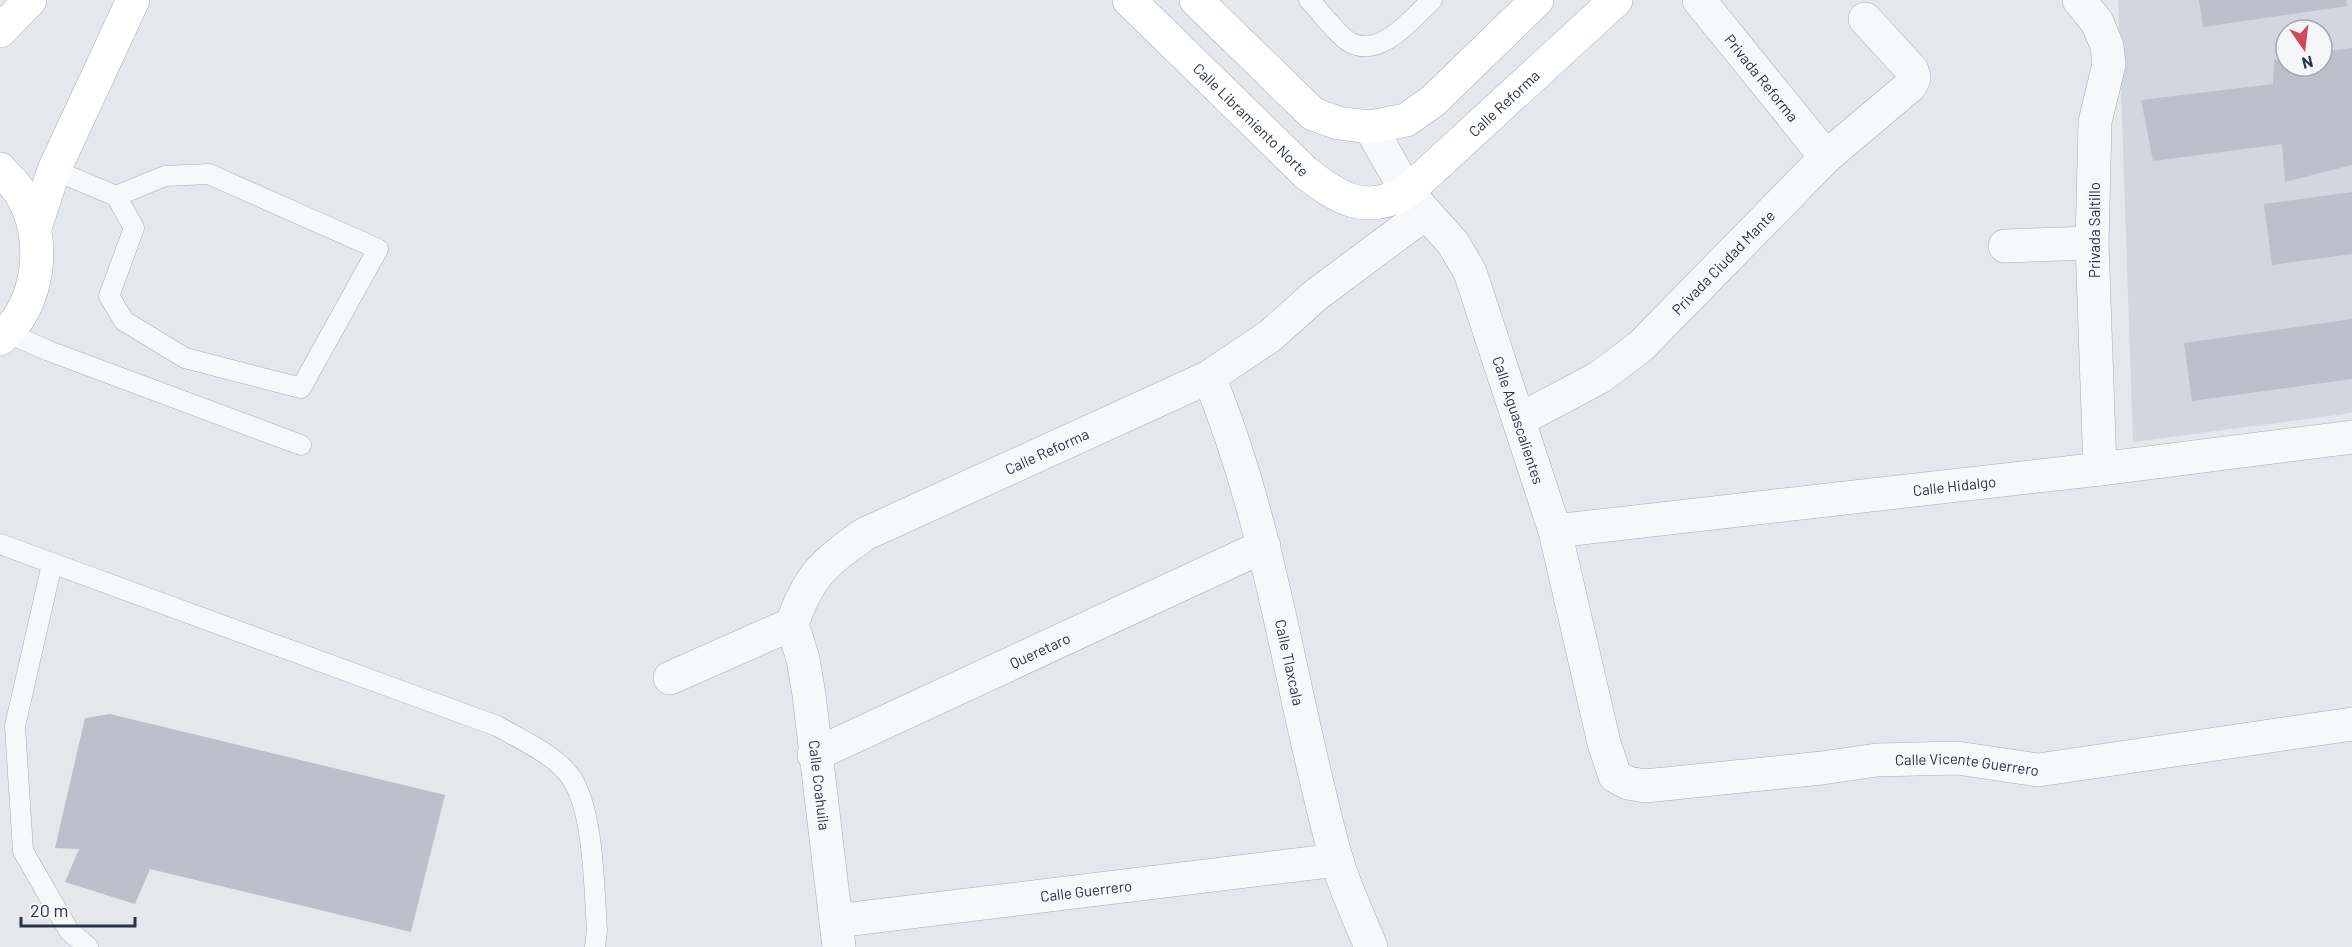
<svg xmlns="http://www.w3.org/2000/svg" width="2352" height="947" font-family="Barlow,sans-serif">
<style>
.built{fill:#d2d6de;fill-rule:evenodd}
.building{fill:#bbc0ca}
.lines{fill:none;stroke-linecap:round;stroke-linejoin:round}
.lane-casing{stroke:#a9aeb7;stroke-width:21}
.street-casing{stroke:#a9aeb7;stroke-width:34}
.secondary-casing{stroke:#a9aeb7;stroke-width:34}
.lane{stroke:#f7f8fa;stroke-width:20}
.street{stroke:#f7f8fa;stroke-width:33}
.secondary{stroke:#fff;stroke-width:33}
.labels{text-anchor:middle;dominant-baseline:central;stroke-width:5;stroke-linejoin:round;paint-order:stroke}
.street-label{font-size:15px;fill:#2b3445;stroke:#f4f6f9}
</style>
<rect width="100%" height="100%" fill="#e4e7ec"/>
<path class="built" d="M2118,0H2352V413L2133,442ZM2286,30H2322V66H2286Z"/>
<path class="building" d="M2199,0H2346L2347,6L2203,27Z
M2352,48V165L2285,182L2282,144L2153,161L2141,100L2273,84L2274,60L2286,58V66H2322V52Z
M2352,192V254L2272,265L2264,204Z
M2352,319V379L2192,401L2184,343Z
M110,714L445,795L411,932L150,869L135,904L65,882L79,849L55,848L85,718Z"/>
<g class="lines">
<defs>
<path id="lane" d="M1309,0C1320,11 1339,37 1351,43C1382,58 1412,18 1432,0
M54,170L116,196L134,228L109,296L124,321L185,358L301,388L378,249L209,174L165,176L116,196
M8,333L49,351L301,445
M0,544L497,726C520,739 558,756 572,779C594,813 594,889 597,930L595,947
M52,564L15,726L23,851L69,931L88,947"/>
<g id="street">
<path id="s1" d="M1699,0L1826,157"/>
<path d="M2079,0L2097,22L2107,46L2109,64L2095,122L2092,243L2100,469"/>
<path id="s2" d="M1370,127L1407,192L1453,243L1470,272L1555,531L1604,743L1615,776L1628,783L1645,786L1822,768L1877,760L1957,758L2038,770L2352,724"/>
<path d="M2005,246L2092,243"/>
<path id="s3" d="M1209,377C1273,533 1291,697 1336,858C1345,888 1359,918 1371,947"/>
<path id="s4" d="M1521,419L1600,377L1641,346L1826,157L1910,86L1914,78L1912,70L1865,19"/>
<path id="s5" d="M1555,531L2100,469L2352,437"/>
<path id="s6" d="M792,624L803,659L809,695L839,947"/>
<path id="s7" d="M670,678L792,624C809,575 823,564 865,534L1209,377L1270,336L1317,294L1426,213"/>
<path id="s8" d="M814,755L1264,546"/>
<path id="s9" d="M836,921L1337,860"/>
</g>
<g id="secondary">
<path id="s10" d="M1129,0L1305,172C1339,199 1365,215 1407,192L1616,0"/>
<path d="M1196,0L1313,114L1338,123L1370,127L1406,120L1433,101L1537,0"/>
<path d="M0,31L30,0"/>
<path d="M0,169C7,177 16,185 21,194C48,238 40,306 0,339"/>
<path d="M35,228L54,170L133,0"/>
</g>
</defs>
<use href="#lane" class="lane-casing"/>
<use href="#street" class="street-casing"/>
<use href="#secondary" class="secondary-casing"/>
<use href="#lane" class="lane"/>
<use href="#street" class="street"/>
<use href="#secondary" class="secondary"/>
</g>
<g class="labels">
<g class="street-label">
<text stroke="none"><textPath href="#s1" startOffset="100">Privada Reforma</textPath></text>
<text stroke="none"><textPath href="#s10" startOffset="490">Calle Reforma</textPath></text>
<text stroke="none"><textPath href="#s10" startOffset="171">Calle Libramiento Norte</textPath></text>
<text transform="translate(2094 230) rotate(-90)">Privada Saltillo</text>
<text stroke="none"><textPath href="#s4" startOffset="258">Privada Ciudad Mante</textPath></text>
<text stroke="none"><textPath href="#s2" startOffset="333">Calle Aguascalientes</textPath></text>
<text stroke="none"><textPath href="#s7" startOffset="452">Calle Reforma</textPath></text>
<text stroke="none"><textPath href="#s5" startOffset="402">Calle Hidalgo</textPath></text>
<text stroke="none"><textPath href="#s8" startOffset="249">Queretaro</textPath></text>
<text stroke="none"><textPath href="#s3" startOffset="297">Calle Tlaxcala</textPath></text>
<text stroke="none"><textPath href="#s2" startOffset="1058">Calle Vicente Guerrero</textPath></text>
<text stroke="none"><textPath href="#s6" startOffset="164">Calle Coahuila</textPath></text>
<text stroke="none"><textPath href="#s9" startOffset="252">Calle Guerrero</textPath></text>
</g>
</g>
<g transform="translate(2304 48) rotate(166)"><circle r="28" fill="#f4f6f9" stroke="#a4a8b1" stroke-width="1.5"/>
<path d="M0-4.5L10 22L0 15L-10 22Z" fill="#d1495b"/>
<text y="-9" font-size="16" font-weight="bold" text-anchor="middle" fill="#2b3445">N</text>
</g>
<path d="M21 917v9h114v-9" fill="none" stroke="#2b3445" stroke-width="3"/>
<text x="30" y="917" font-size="18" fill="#2b3445" stroke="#f4f6f9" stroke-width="4.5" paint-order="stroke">20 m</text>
</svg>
